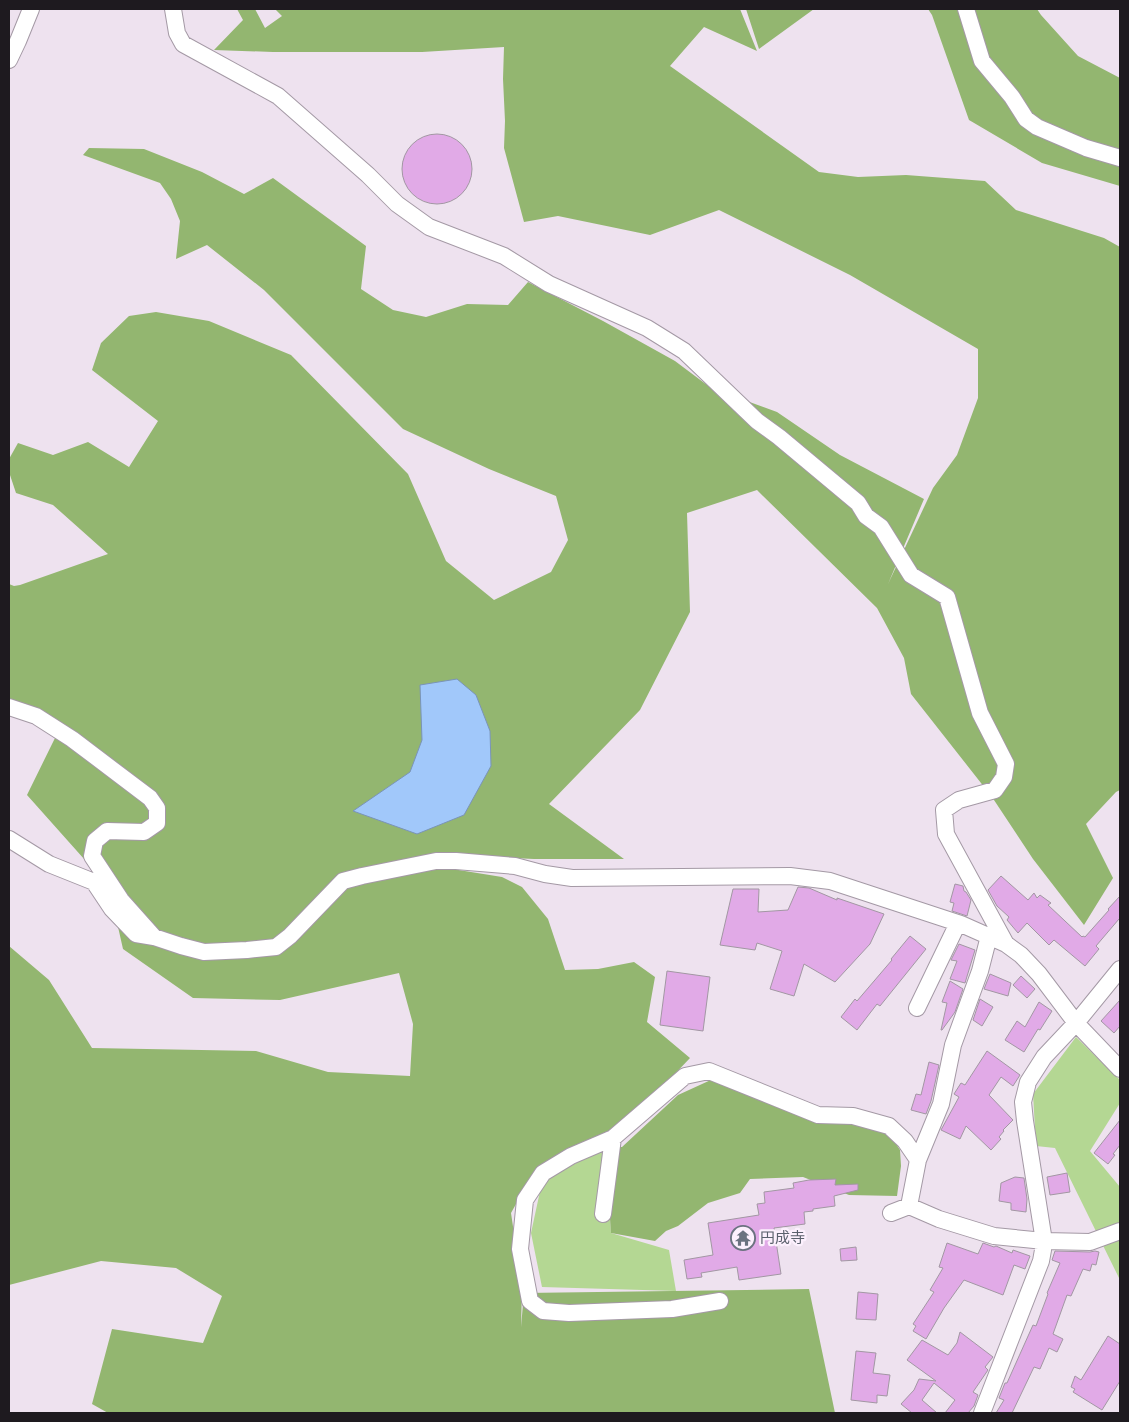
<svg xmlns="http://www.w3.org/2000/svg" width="1129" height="1422" font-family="'Fira Sans','Noto Sans JP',sans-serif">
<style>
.green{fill:#b4d793}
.forest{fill:#93b670}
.water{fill:#a1c8fa;stroke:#7a94b8}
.building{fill:#e1aae7;stroke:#a297a3}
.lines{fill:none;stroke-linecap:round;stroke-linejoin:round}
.minor-casing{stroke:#a499a5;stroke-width:18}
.minor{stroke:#fff;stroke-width:16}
.labels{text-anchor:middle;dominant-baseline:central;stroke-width:4.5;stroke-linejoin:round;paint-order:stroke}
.worship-label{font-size:15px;fill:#5b616d;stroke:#fcf0fd;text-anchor:start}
</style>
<rect width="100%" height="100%" fill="#eee2ef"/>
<path class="green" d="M1076,1037L1120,1080V1103L1090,1151L1120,1187V1280L1055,1148L1036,1146L1033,1094Z
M605,1147L611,1233L669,1250L676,1291L542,1287L531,1233L542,1182Z"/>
<path class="forest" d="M237,9H255L265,28L282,16L275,9H740L757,51L704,27L670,66L819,172L858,177L906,175L985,181L1016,210L1104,238L1120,247V790L1116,792L1086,824L1113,878L1084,925L1033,859L992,797L911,694L904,658L877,608L757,490L687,513L690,612L640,710L549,804L624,859H534L442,855L440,867L502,877L522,887L548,919L565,970L598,969L634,962L655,977L647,1022L690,1058L631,1120L535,1170L511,1213L522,1287L521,1327L524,1293L809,1289L835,1413H108L92,1404L112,1329L203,1343L222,1296L176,1268L101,1261L9,1285V946L49,980L92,1048L256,1051L328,1072L410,1076L413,1024L399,973L280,1000L193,998L123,949L109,887L27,795L55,738L9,705V584L14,586L20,585L108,554L53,505L16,493L9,472V459L18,443L53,455L88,442L129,467L158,421L92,370L101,343L129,316L156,312L209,321L291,355L408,474L446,561L494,600L551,572L568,540L556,496L489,469L403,429L264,290L207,245L176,259L180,221L171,199L160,183L83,155L89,148L144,149L202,172L244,194L273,178L366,246L361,289L393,310L426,317L467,304L508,305L528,282L603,321L675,361L711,388L777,412L840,455L924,499L888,584L933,488L957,455L978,398V349L850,275L719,210L650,235L558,216L524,222L504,148L505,121L503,79L504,47L422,52H273L214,50L243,20Z
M746,9H814L759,49Z
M928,9H1037L1041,15L1078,56L1120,78V186L1042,163L969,120L932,15Z
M713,1079L758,1095L786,1111L832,1124L860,1123L889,1133L900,1150L901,1166L897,1196L849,1195L803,1177L750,1179L740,1193L708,1203L678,1226L666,1231L655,1241L611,1233L605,1147H622L678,1095Z"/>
<path class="water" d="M457,679L476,695L490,731L491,766L464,815L417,834L353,811L410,772L422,740L420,685Z"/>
<path class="building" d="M402 169a35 35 0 1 1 70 0a35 35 0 1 1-70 0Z
M1001,876L1028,900L1034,893L1037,898L1040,895L1051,903L1048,905L1082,937L1083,936L1085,937L1109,910L1108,909L1120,896V921L1119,919L1096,946L1099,949L1085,966L1054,940L1049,945L1027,923L1018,933L1007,920L1009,917L997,906L988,890Z
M955,884L963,886L964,891L966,892L971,900L967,916L952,911L954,903L950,902Z
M798,887L809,888L837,900V898L884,914L870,944L835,982L804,964L794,996L770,989L782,951L757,943L755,950L720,945L733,889H759L758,912L788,910Z
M910,936L926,949L880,1006L877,1004L857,1030L841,1017L855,999L857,1001L892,960L891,959Z
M959,944L975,950L965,983L950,979L957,961L951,960Z
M667,971L710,977L703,1031L660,1025Z
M990,974L1011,983L1008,996L984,989Z
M1021,976L1035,989L1027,998L1013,985Z
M950,981L963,989L955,1012L942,1030H941L947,1003L942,1002Z
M980,999L993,1007L982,1026L973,1020Z
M1120,1000V1026L1114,1033L1101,1021Z
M1039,1002L1052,1011L1040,1030L1038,1029L1024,1052L1005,1040L1017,1021L1025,1027Z
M987,1051L1020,1075L1013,1086L1001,1077L989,1095L1013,1120L1003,1130L1004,1131L999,1137L1001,1139L991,1150L966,1126L960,1139L941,1130L959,1097L954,1094L961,1083L965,1085Z
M929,1062L939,1065L931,1101L926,1114L911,1110L916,1094L921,1095Z
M1120,1120V1145L1113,1154L1115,1155L1108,1164L1094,1153Z
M1067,1173L1070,1192L1050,1195L1047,1177Z
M1015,1177L1024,1178L1027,1199L1026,1212L1011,1210V1203L999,1201L1001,1183Z
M836,1179L835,1185L858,1184V1190L834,1196L835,1206L813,1209V1211L804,1212L805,1224L774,1228L781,1274L739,1280L737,1267L701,1273L702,1277L687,1279L684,1260L713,1255L708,1223L759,1215L757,1204L765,1203L764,1192L794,1188L793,1183L809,1180Z
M947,1243L978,1254L983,1243L994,1247L996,1246L1012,1253L1013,1250L1030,1256L1025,1269L1014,1265L1003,1295L964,1280L944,1308L926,1339L913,1331L916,1326L913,1324L934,1292L930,1290L943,1268L939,1267Z
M856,1247L857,1260L841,1261L840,1249Z
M1055,1251L1090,1252L1095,1251L1099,1252L1096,1265L1092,1264L1090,1271L1083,1269L1071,1296L1067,1295L1053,1334L1063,1339L1057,1352L1049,1348L1040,1369L1034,1367L1012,1413H996L1004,1400L999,1398L1005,1383H1007L1033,1325L1036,1326L1048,1294L1047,1293L1060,1263L1052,1260Z
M858,1292L878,1294L876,1320L856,1319Z
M960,1332L993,1357L985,1367L988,1370L973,1392L978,1395L974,1406L968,1413H945L955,1400L934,1383L922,1400L937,1413H912L901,1404L914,1390L919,1379L936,1381L907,1360L922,1340L948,1355L957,1343Z
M1108,1336L1120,1344V1381L1102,1410L1073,1392L1075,1389L1071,1387L1075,1376L1081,1380Z
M856,1351L876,1353L873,1373L890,1375L887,1396L877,1395V1403L851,1400Z"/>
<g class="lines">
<defs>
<path id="minor" d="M173,9L177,33L183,44L278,96L368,175L397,204L429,227L504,256L549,284L647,328L684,351L757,421L779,437L858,503L866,516L881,527L911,575L947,597L980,713L1006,764L1004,777L995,790L959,800L944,810L946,834L1006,944
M966,9L982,61L1012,97L1026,119L1037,127L1086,148L1120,158
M9,60L18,41L31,9
M9,707L36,716L72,739L150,798L157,808V823L144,832L107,831L95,841L92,856L121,900L154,937
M9,839L49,864L94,882L112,909L136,934L154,937L181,946L204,952L247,950L276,947L290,936L343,881L362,876L436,861H456L515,866L545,874L572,878L790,876L830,881L961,924L1006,944L1021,955L1039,974L1076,1023L1120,1069
M917,1008L958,923
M918,1160L941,1104L953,1045L980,971L989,936
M891,1213L909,1206L939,1219L994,1236L1044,1241L1090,1242L1120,1231
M603,1214L613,1138
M720,1301L672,1309L569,1313L543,1311L530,1301L520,1249L525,1200L543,1173L571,1156L613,1138L685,1076L709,1071L818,1115L853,1116L889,1126L905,1141L918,1160L909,1206
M982,1413L1041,1261L1043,1250V1235L1025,1121L1023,1102L1028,1082L1044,1057L1076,1023L1120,969"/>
</defs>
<use href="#minor" class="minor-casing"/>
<use href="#minor" class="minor"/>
</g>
<defs>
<symbol id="temple-ring" viewBox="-11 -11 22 22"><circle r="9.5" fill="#fcf0fd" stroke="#6b7280" stroke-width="1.5"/><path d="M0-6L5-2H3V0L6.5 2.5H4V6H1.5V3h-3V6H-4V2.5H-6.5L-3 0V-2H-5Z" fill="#6b7280"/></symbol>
</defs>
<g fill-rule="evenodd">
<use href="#temple-ring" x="729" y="1224" width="28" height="28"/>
</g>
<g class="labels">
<g class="worship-label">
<text x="760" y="1238">円成寺</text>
</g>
</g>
<rect width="1129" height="1422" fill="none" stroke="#1e1a1f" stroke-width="20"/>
</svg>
